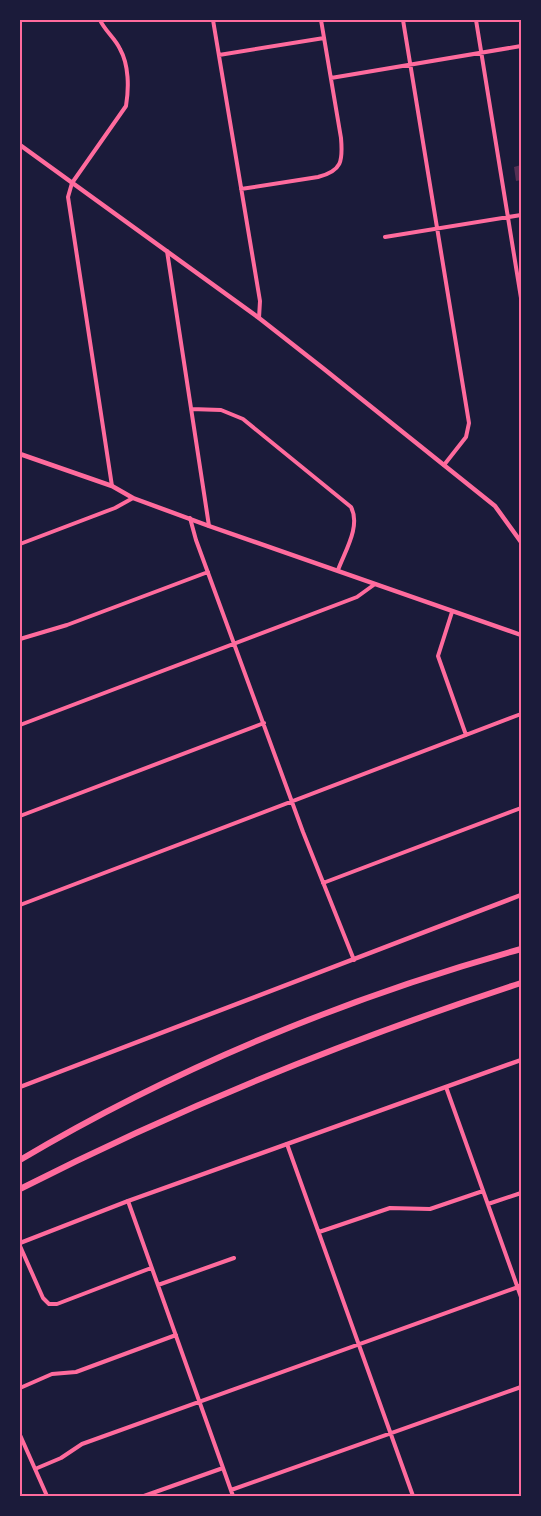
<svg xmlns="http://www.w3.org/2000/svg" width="541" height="1516" font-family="'DejaVu Sans',sans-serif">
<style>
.building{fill:#542f53}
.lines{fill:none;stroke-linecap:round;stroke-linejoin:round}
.minor{stroke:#ff6b9d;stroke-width:4}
.tertiary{stroke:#ff6b9d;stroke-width:4.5}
.motorway{stroke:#ff6b9d;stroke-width:6}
.neatline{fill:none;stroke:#ff6b9d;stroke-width:2}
</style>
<rect width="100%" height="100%" fill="#1b1b3a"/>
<path class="building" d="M521,165V180L516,181L514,167Z"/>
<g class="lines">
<path class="minor" d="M100,20C105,31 115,38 120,49C129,65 129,88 126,106L72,183L68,197L112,486
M213,20L260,301L259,318
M403,20L469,423L466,437L444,465
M476,20L521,298
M219,55L324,38
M331,78L521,46
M241,189L318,177C342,171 343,161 341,138L321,20
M385,237L521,215
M167,251L209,526
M191,409L221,410L243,419L351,507C361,526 345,551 338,570
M190,518L196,540L303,832L354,960
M20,544L115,508L133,498
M452,612L438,656L466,735
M20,639L67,625L208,572
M20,725L357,597L375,584
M20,816L264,723
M323,883L521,808
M20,905L521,714
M446,1087L521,1297
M287,1144L413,1496
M128,1201L233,1496
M488,1204L521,1193
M319,1232L390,1208L430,1209L483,1191
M20,1246L43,1298L49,1304H57L151,1268
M158,1285L234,1258
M20,1388L52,1374L76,1372L176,1335
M20,1435L47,1496
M35,1469L61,1458L82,1444L521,1286
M231,1490L521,1387
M144,1496L223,1468"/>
<path class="tertiary" d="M20,145L259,318L324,369L495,506L521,542
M20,454L112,486L133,498L209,526L521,635
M20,1087L521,895
M20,1243L128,1201L521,1060"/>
<path class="motorway" d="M20,1160C175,1068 348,997 521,949
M20,1189C181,1107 350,1039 521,983"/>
</g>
<rect width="541" height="1516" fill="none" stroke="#1b1b3a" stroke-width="42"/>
<rect x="21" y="21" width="499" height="1474" class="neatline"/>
</svg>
